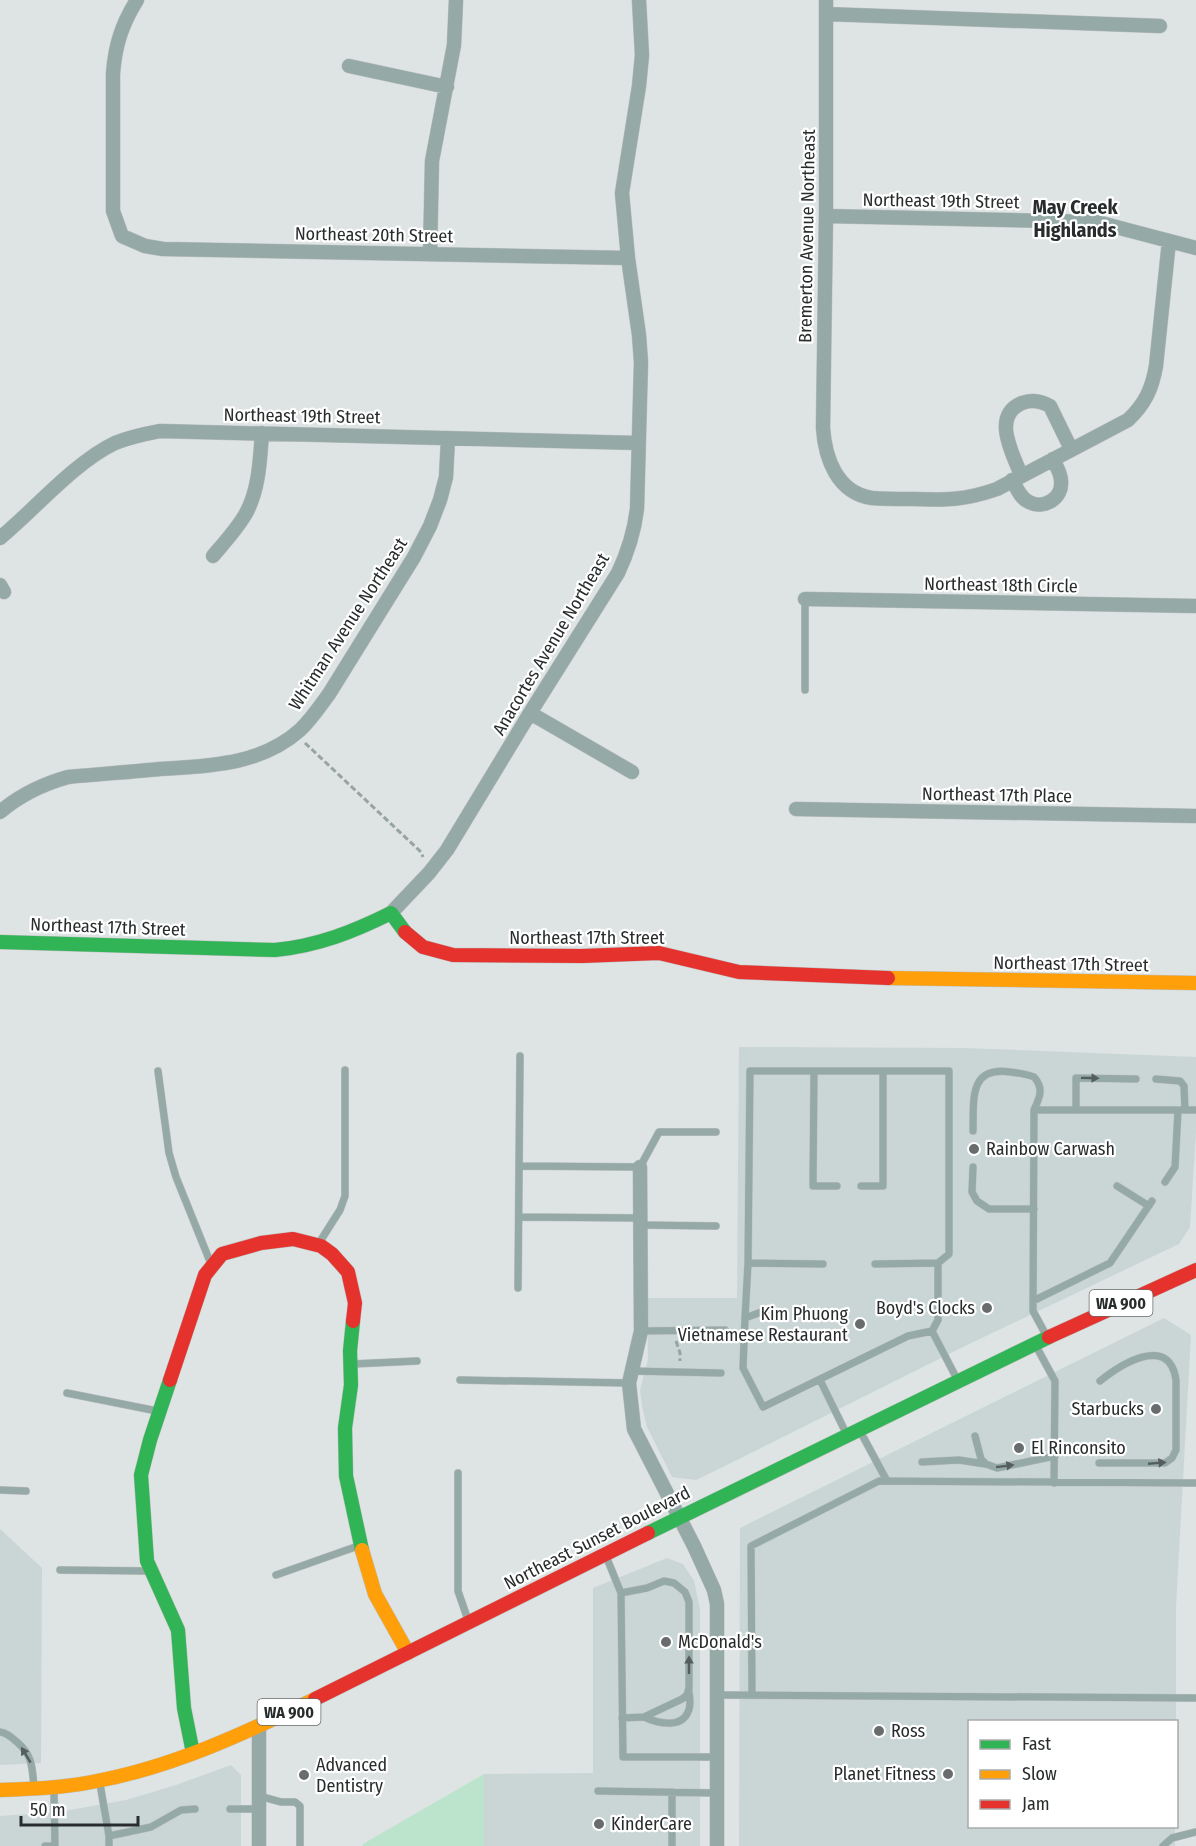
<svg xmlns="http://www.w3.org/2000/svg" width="1196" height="1846" font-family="'Fira Sans Condensed',sans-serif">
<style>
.built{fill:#cad6d6}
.green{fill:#bce4cc}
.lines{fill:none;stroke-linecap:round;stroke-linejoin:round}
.lane-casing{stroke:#bec1c1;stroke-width:8}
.street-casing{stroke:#bec1c1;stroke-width:15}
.fast-casing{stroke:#bec1c1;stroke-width:15}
.slow-casing{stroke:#bec1c1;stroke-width:15}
.jam-casing{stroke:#bec1c1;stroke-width:15}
.path{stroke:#96a4a2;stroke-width:3;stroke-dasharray:6 3;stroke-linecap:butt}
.lane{stroke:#95a9a6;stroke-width:7}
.street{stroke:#95a9a6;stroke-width:14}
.fast{stroke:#30b455;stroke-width:14}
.slow{stroke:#ff9f0a;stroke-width:14}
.jam{stroke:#e5322d;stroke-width:14}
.oneway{fill:#545e5d}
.poi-dot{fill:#686c6c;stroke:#fff;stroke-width:2}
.labels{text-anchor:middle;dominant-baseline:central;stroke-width:4.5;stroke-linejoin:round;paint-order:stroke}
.shield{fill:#fff;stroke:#686b6b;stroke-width:1.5}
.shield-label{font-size:16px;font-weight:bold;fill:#282c2c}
.street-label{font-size:18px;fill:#282c2c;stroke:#fff}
.poi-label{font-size:18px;fill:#282c2c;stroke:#fff;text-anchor:start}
.neighbourhood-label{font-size:20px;font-weight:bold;fill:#282c2c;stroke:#fff}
</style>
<rect width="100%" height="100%" fill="#dee3e3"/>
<path class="built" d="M739,1047L963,1048L1196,1057V1132L1190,1227L1179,1244L965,1346L731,1463L696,1480L672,1477L647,1427L642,1406L640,1390L648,1359L647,1298H737Z
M1164,1318L1191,1335L1176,1607V1721L970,1722V1826L1175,1827V1846H739L740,1528Z
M0,1529L42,1568L41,1763L0,1765Z
M667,1558L683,1564L694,1581L700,1609V1846H484V1774L593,1773V1588Z
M231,1765L241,1775V1846H0V1816L59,1812L126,1800L176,1785Z"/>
<path class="green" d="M484,1774V1846H363V1844Z"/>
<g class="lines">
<defs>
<path id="lane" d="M805,690V599
M158,1071L169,1153L176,1177L211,1264
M814,1071L813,1186H837
M1156,1079L1180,1081L1184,1086L1185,1110
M1076,1110V1078L1136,1079
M973,1131C974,1101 968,1066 1010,1072C1018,1073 1026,1074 1034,1077C1044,1088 1040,1097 1034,1110
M519,1166L640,1167L659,1132H716
M973,1167L972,1192L977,1201L989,1209H1034
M1165,1182L1175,1167L1178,1110
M861,1186H883V1071
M1117,1186L1149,1206
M519,1217L640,1218
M640,1225L716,1226
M319,1243L340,1210L345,1196V1070
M823,1264L748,1263L750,1071H949V1254L938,1263V1320L932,1331
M875,1264L938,1263
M518,1288L520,1056
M1033,1301L1110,1263L1152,1201
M767,1310L745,1318L743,1368L763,1407L908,1336L932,1331L957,1379
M745,1318L748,1263
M641,1331L725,1330
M1046,1335L1033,1311L1034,1110H1196
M1036,1346L1055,1381L1054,1483
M353,1364L417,1361
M631,1371L721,1373
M460,1380L629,1383
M820,1380L846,1433
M67,1393L157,1411
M860,1431L887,1481
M975,1436L981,1459L986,1464L997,1468L1055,1456
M922,1462L959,1460L985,1464
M1099,1463H1165L1172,1458L1176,1450V1380C1169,1333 1120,1365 1100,1381
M458,1473V1591L468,1620
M0,1490L26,1491
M606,1556L621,1593L623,1757H717
M60,1570L148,1571
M276,1575L358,1546
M621,1593L647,1588L664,1581L674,1583L685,1592L689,1602V1688L687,1695L682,1699L644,1717L622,1718
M717,1695L1196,1698
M752,1695L751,1546L879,1481L1196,1483
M644,1717C657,1723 681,1729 688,1712C691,1706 690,1698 689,1692
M0,1732C7,1733 11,1737 17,1742C33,1756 32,1767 34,1787
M100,1784L109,1836V1846
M54,1791L55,1846
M598,1791L717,1793
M259,1796L281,1802H295L300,1806V1846
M230,1809H259
M109,1836L151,1827L181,1810L195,1809
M45,1846H55
M672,1846V1792
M1163,1846L1172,1838L1196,1832"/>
<path id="street" d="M137,0C122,24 115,45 113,74V211L122,236L145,246L163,249L628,258
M826,0V216L823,428C825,458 837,493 872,498C884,499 897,499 909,499C944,500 963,501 997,489L1128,420C1145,404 1152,389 1156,366L1169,241
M826,14L1160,26
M349,66L447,87
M826,216L1097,222L1196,248
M430,254L432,161L454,45L456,0
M1021,475C1013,454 991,416 1022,403C1032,399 1041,401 1050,406L1071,449
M1012,480C1017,488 1020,498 1029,502C1044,510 1063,498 1061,481C1061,473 1056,466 1053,459
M0,538C35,509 75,462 115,443C130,437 144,434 160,431L638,443
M213,556C224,543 236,530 245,515C259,491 260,460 262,433
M0,585L4,592
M805,599L1196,606
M530,713L632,772
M796,809L1196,816
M0,812C20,795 43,784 68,777C99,774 130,772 160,769C209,766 261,765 300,730C311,720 320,706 329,694L414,557L430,526L440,500L446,477L448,438
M391,913L429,873L447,850L530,713L618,573C628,552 634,533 637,509L641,362L639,335L628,258L622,193L639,86L642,55L639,0
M640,1167L641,1331L629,1383L634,1429L694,1546L714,1590L717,1604V1846
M259,1727V1846"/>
<path id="fast" d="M0,942L275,950C317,946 353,932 391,913L405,932
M353,1321L350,1351L351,1385L345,1428L346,1476L362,1550
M170,1380L150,1440L141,1475L147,1561L178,1630L184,1708L193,1753
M648,1533L1049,1337"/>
<path id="slow" d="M888,978L1196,983
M362,1550L375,1594L408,1653
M0,1790C31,1789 61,1788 92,1782C170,1768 244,1734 315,1699"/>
<path id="jam" d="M405,932L423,947L453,955L582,956L659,953L739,972L888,978
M1049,1337L1196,1270
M170,1380L205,1275L222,1254L261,1243L293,1239L321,1246L332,1254L348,1272L355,1303L353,1321
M315,1699L648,1533"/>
</defs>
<use href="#lane" class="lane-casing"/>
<use href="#street" class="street-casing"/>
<use href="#fast" class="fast-casing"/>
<use href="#slow" class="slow-casing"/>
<use href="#jam" class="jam-casing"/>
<path class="path" d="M305,743L421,852L423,857
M676,1341L680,1353V1361"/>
<use href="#lane" class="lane"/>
<use href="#street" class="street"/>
<use href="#fast" class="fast"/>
<use href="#slow" class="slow"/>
<use href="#jam" class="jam"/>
</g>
<defs><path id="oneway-solid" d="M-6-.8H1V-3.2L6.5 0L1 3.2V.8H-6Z" transform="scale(1.5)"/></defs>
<g class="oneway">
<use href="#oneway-solid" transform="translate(1090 1078) rotate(1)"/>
<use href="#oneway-solid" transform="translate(1157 1463) rotate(-5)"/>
<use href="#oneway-solid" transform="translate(1005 1466) rotate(-7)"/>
<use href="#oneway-solid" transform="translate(689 1665) rotate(-90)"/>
<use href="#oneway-solid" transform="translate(26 1755) rotate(-121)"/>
</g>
<g class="poi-dot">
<circle cx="974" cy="1149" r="6"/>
<circle cx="987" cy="1308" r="6"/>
<circle cx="860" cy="1324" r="6"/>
<circle cx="1156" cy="1409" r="6"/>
<circle cx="1019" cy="1448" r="6"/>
<circle cx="666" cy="1642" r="6"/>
<circle cx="879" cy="1731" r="6"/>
<circle cx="948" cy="1774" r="6"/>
<circle cx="304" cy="1775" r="6"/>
<circle cx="599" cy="1824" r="6"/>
</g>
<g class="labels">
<g class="shield">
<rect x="1089.5" y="1290" width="63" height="26" rx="4.5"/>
<rect x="257.5" y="1699" width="63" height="26" rx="4.5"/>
</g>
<g class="shield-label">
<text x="1121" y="1303">WA 900</text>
<text x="289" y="1712">WA 900</text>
</g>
<g class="street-label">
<text transform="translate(941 201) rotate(1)">Northeast 19th Street</text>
<text transform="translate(374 235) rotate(1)">Northeast 20th Street</text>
<text transform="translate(807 236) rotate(-89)">Bremerton Avenue Northeast</text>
<text transform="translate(302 416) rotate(1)">Northeast 19th Street</text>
<text transform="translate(1001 585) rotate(1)">Northeast 18th Circle</text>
<text transform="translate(348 624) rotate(-57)">Whitman Avenue Northeast</text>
<text transform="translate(551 644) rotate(-59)">Anacortes Avenue Northeast</text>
<text transform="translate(997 795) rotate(1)">Northeast 17th Place</text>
<text transform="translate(108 927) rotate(2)">Northeast 17th Street</text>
<text x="587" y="938">Northeast 17th Street</text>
<text transform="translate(1071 964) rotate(1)">Northeast 17th Street</text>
<text transform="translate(597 1538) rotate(-27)">Northeast Sunset Boulevard</text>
</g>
<g class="poi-label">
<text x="986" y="1149">Rainbow Carwash</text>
<text x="975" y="1308" text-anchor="end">Boyd's Clocks</text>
<text x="848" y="1314" text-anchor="end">Kim Phuong<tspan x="848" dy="21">Vietnamese Restaurant</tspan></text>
<text x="1144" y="1409" text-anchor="end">Starbucks</text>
<text x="1031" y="1448">El Rinconsito</text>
<text x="678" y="1642">McDonald's</text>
<text x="891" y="1731">Ross</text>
<text x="316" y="1765">Advanced<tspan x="316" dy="21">Dentistry</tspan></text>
<text x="936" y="1774" text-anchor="end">Planet Fitness</text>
<text x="611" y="1824">KinderCare</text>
</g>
<g class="neighbourhood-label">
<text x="1075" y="207">May Creek<tspan x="1075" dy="23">Highlands</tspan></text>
</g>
</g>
<rect x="968" y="1720" width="210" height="108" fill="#ffffff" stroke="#a9abab" stroke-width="1.5"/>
<rect x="980" y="1740" width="30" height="9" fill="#30b455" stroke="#a9abab" stroke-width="1.5"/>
<text x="1022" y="1750" font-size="18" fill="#282c2c">Fast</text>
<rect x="980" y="1770" width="30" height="9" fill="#ff9f0a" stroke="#a9abab" stroke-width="1.5"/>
<text x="1022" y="1780" font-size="18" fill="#282c2c">Slow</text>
<rect x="980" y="1800" width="30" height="9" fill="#e5322d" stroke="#a9abab" stroke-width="1.5"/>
<text x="1022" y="1810" font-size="18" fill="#282c2c">Jam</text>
<path d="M21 1816v9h117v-9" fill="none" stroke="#282c2c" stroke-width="3"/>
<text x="30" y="1816" font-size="18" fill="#282c2c" stroke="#ffffff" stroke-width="4.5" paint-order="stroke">50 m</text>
</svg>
